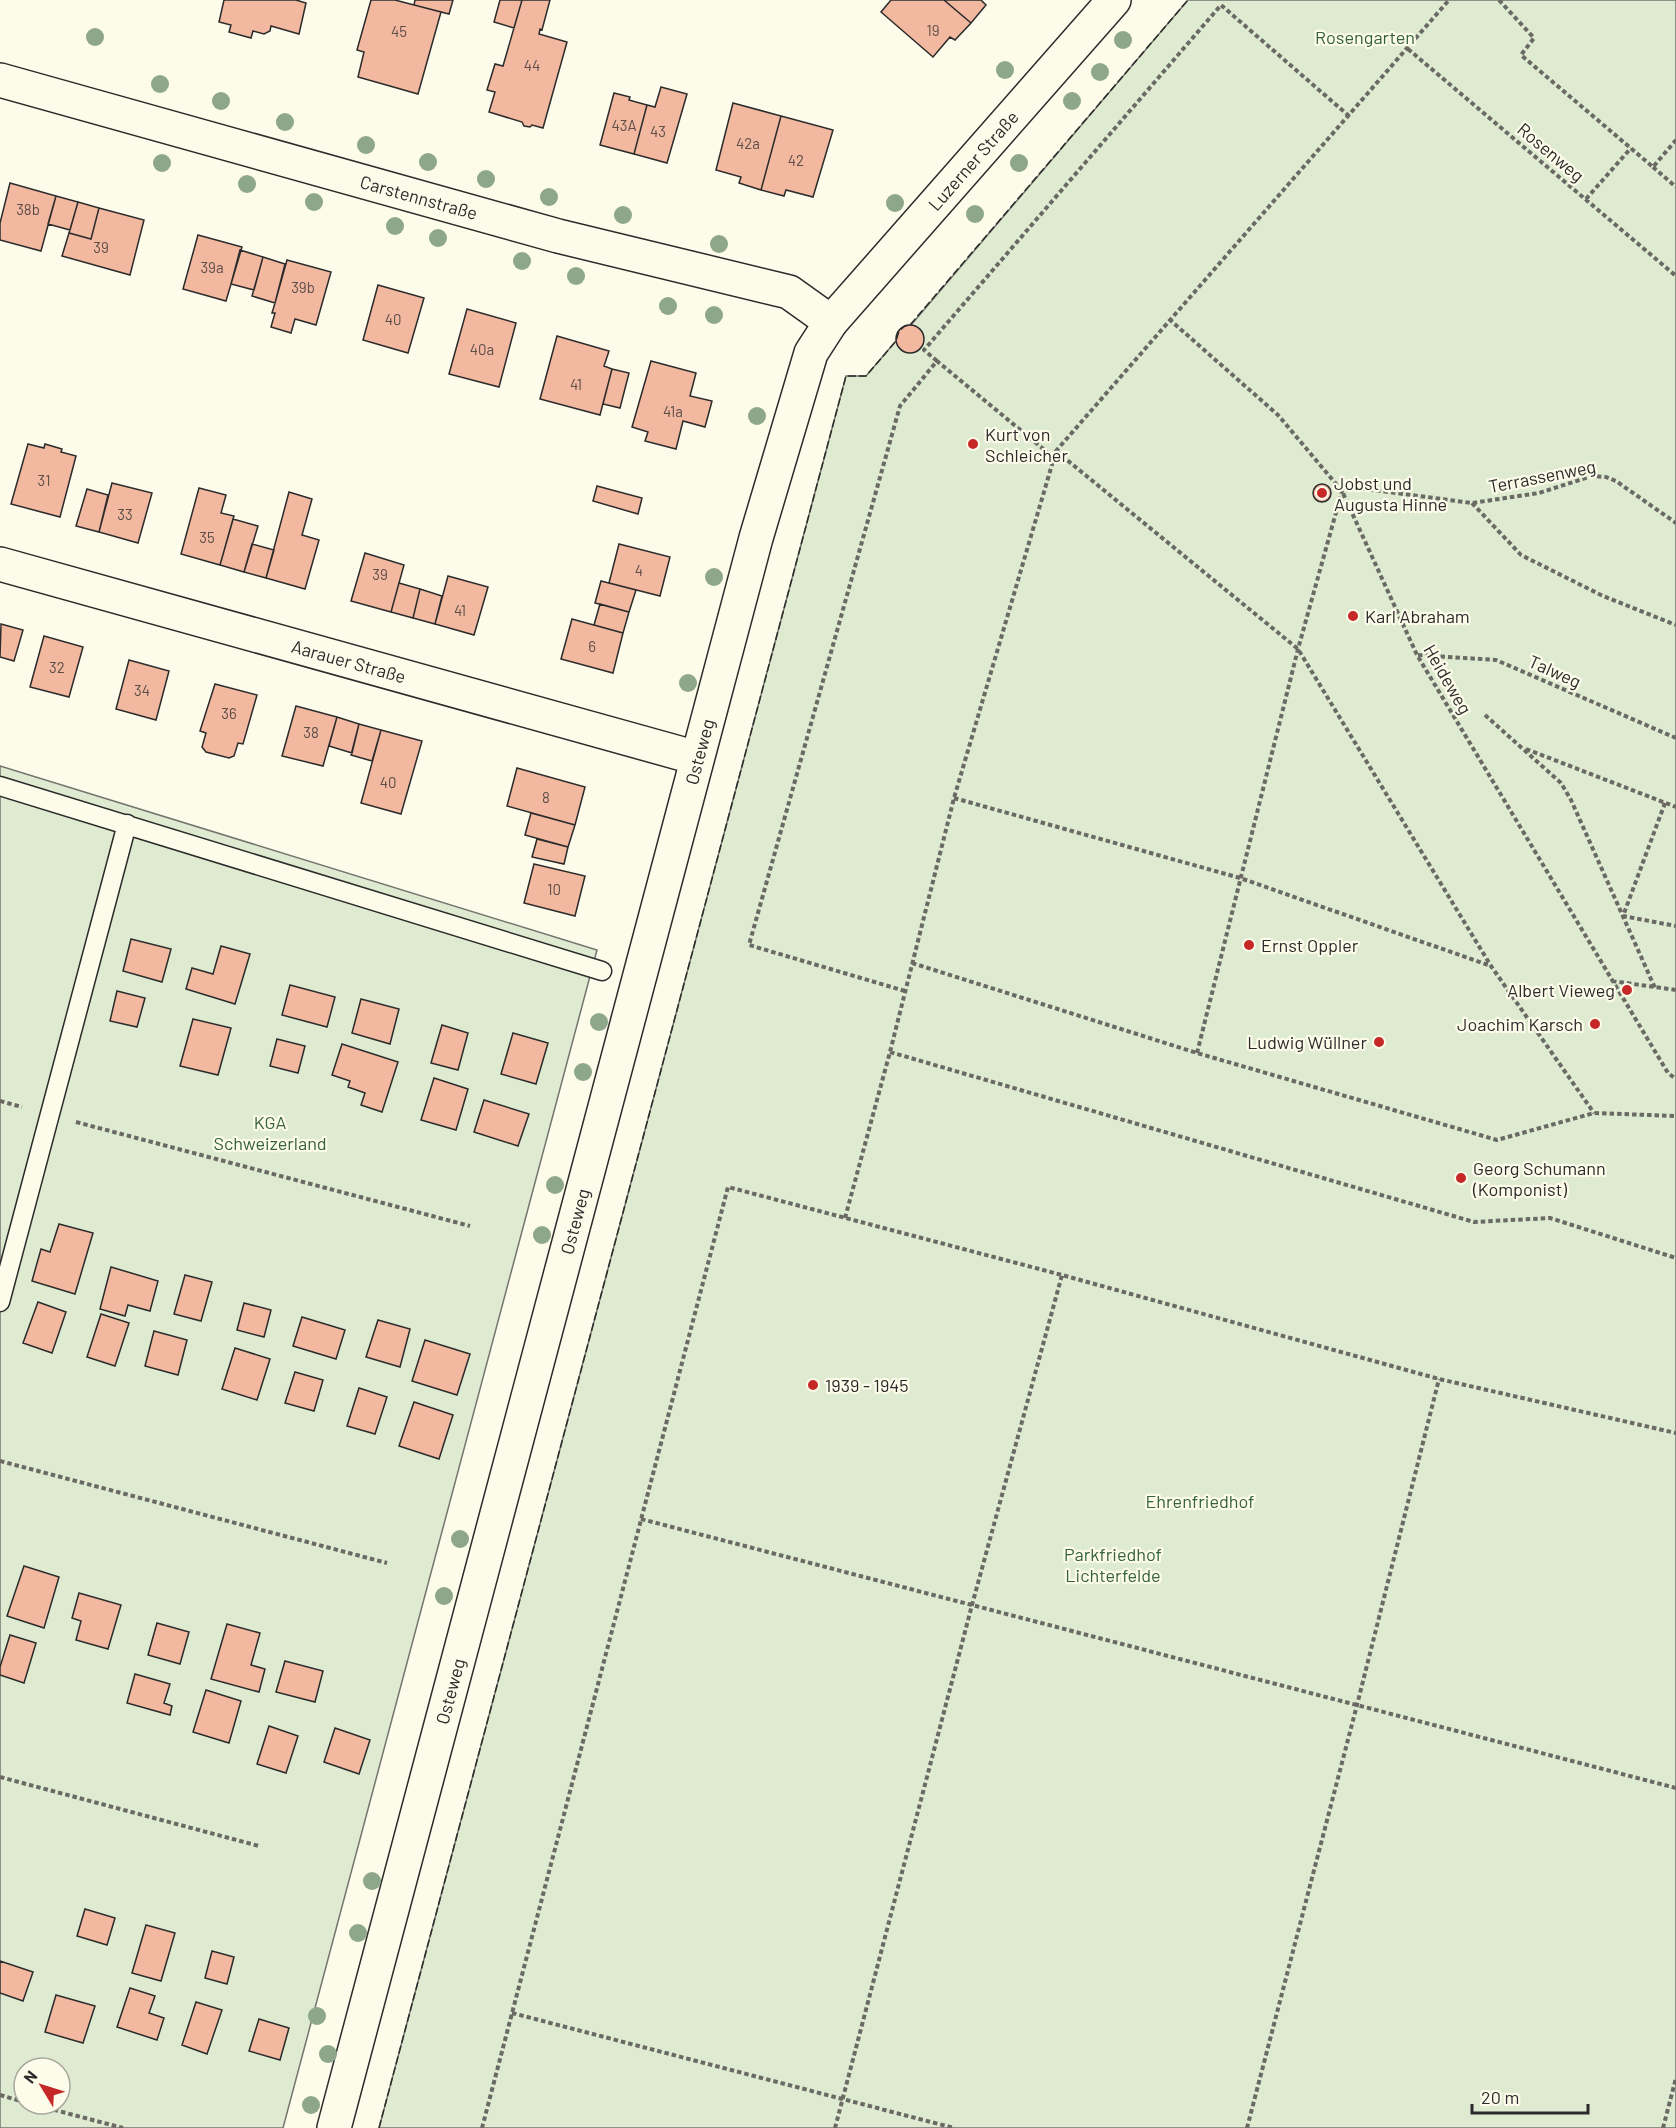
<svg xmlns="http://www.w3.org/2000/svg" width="1676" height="2128" font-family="Barlow,sans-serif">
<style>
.green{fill:#deebd1;stroke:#74746e;stroke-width:1.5;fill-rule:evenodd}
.building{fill:#f2b8a0;stroke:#2b2b2b;stroke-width:1.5}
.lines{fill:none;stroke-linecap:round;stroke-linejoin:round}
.lane-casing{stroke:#2b2b2b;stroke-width:21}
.street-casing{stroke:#2b2b2b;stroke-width:36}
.secondary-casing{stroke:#2b2b2b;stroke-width:36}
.path{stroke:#6a6964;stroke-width:4;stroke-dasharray:4.5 3;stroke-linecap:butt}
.lane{stroke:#fdfbea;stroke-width:18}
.street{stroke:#fdfbea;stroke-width:33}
.secondary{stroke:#fdfbea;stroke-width:33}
.fence{stroke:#2b2b2b;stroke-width:1.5;stroke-dasharray:8 3;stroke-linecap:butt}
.tree{fill:#8ea78a}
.poi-dot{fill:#c62828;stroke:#fdfbea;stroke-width:2}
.labels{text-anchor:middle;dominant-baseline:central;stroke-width:4.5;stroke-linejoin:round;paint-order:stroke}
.number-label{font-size:15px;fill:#5d4e48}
.park-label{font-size:18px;fill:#34623c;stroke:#fdfbea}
.street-label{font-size:18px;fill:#2b2b2b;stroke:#fdfbea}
.poi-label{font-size:18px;fill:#2b2b2b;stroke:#fdfbea;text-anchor:start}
</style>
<rect width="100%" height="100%" fill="#fdfbea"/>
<path class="green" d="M1188,0H1676V2128H379L846,376H866L896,341L899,331L905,326L911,325Z
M0,766L597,950L283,2128H0ZM24,2068H60V2104H24Z"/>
<path class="building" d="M224,0H296L306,3L299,34L271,26L270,31L264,34L253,31L251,38L229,32L231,25L219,22Z
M371,0H395L441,12L418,94L358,77L364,52L357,50Z
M415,0H453L449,14L414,5Z
M500,0H522L514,28L494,22Z
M522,0H550L542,30L540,29L539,34L567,42L543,128L532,125L530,127L524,126L522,122L489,112L495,92L487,90L495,64L503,66Z
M891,0H944L971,23L955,40L950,37L933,57L881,12Z
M944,0H981L986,5L971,23Z
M661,87L687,94L667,163L634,154L647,105L655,107Z
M614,93L630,97L629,100L647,105L634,154L600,145Z
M733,103L781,116L761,190L739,183L741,177L716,170Z
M781,116L833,130L813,197L786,190L784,196L761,190Z
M10,183L56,196L41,251L0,240V223Z
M56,196L78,202L70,230L48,224Z
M78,202L99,208L91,239L69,233Z
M99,208L144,220L130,275L62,256L69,233L91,239Z
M198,235L242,247L226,301L183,289Z
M240,250L263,257L254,290L231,284Z
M263,257L285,264L275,303L252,296Z
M287,260L331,272L316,325L295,319L291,333L271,327L275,313H272L275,303Z
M378,285L424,298L408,353L363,340Z
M467,309L516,323L499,387L449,374Z
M896 339a14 14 0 1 1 28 0a14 14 0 1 1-28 0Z
M557,336L609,351L604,366L612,369L600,415L540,399Z
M651,361L696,373L690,396L712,401L705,427L683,421L676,449L645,441L648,432L632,427Z
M612,369L629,373L620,408L603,404Z
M28,444L44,448L45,444L62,449L61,452L76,456L60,517L11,504Z
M112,483L152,493L138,543L99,532Z
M1313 493a9 9 0 1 1 18 0a9 9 0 1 1-18 0Z
M597,486L642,498L638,514L593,501Z
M199,488L226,495L221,513L234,516L220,565L181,554Z
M87,489L108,495L99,532L76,526Z
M289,492L312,499L302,535L319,540L305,589L266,578Z
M233,519L258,526L244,572L220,565Z
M252,544L274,550L266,578L244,572Z
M619,544L670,557L660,596L609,583Z
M365,553L404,565L391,612L351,601Z
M448,576L488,587L474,635L435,624Z
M601,581L636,590L629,612L595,603Z
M399,583L420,589L413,618L391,612Z
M420,589L442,596L435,624L413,618Z
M600,604L629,612L623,633L594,625Z
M572,619L623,633L613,673L561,659Z
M1,624L23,630L14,661L0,657Z
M44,636L83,647L69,697L30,687Z
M129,660L169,671L156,720L116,709Z
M215,684L257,695L243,744L238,743L234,756L229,758L206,752L202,747L206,733L200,731Z
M296,706L337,717L323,766L282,756Z
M337,717L359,724L352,753L329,746Z
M359,724L381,730L372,761L351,755Z
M381,730L422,741L401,814L361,803Z
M517,768L585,787L575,825L507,806Z
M531,813L575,825L568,847L525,835Z
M537,839L568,847L564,864L532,857Z
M534,864L585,876L575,916L524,903Z
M131,939L171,949L162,982L123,971Z
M221,946L250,954L235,1004L186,989L192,968L213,974Z
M290,985L335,997L327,1027L282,1015Z
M117,991L145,998L137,1027L110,1021Z
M361,999L399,1009L390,1044L352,1033Z
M193,1019L231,1028L218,1075L180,1066Z
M442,1025L468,1033L458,1070L431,1063Z
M513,1033L548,1043L536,1084L501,1074Z
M277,1039L305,1046L298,1073L270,1066Z
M342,1044L398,1062L382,1112L361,1105L365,1093L348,1087L350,1081L332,1075Z
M434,1078L468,1089L456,1130L421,1120Z
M484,1100L529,1114L518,1146L474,1132Z
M59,1224L93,1233L75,1294L32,1281L41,1249L50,1252Z
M111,1267L158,1281L150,1311L128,1305L125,1316L100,1309Z
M185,1275L212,1282L201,1321L174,1314Z
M38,1302L66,1312L52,1353L23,1343Z
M244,1303L271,1310L264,1337L237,1330Z
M101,1314L129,1323L115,1366L87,1357Z
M302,1317L345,1330L336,1359L293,1346Z
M378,1320L410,1329L400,1367L366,1357Z
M154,1331L187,1340L178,1375L145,1366Z
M425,1340L470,1354L457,1395L412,1381Z
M235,1348L270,1359L257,1400L222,1389Z
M295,1372L323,1380L314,1411L285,1403Z
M359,1388L387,1397L375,1434L347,1426Z
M414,1402L453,1415L439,1459L399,1446Z
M24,1566L59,1577L44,1628L7,1616Z
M79,1593L121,1605L108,1649L76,1640L81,1621L72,1618Z
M157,1623L189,1632L180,1664L148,1655Z
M227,1624L260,1633L251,1665L265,1669L259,1692L211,1679Z
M10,1635L36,1643L24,1683L0,1675V1667Z
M285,1661L323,1671L315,1702L276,1692Z
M135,1674L170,1684L164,1703L172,1706L170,1715L127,1703Z
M206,1690L241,1701L229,1743L193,1732Z
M269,1726L298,1736L286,1773L257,1764Z
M335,1728L370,1740L359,1774L324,1762Z
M85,1909L115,1918L107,1945L77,1936Z
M146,1925L175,1933L161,1981L132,1973Z
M212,1951L234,1957L227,1984L205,1978Z
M0,1961L33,1972L23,2001L0,1993Z
M130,1988L155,1996L149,2013L164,2018L157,2040L117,2027Z
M56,1995L95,2006L83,2043L45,2032Z
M196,2002L222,2010L207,2054L182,2045Z
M259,2019L289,2028L280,2060L249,2051Z"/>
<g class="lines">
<defs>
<path id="lane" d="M0,786L602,971
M0,1302L127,824"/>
<g id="street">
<path id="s1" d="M0,564L697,758"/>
</g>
<g id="secondary">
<path id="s2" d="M0,80L558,236L789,292L831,322"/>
<path id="s3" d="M334,2128L756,538L811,353L831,322L1114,0"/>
</g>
</defs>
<use href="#lane" class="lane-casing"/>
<use href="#street" class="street-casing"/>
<use href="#secondary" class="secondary-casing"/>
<path class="path" d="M1499,0L1534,38L1521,55L1653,167L1676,140
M1408,49L1676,276
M1653,167L1676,187
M1586,199L1631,148
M1169,319L1278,415L1342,491L1417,655L1668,1073L1676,1079
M937,361L924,350L1221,5L1349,116
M1056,451L1298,649L1491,966L1594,1113
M1472,503L1521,555L1603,596L1676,625
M1418,655L1496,660L1676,738
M1485,715L1561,783L1571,800L1655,988
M1526,749L1676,807
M954,798L1240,878L1491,966
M1665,803L1623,916L1676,926
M912,963L1197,1053L1497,1140L1594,1113L1676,1116
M1612,981L1676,990
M905,991L749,945L900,406L937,361L1053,457
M890,1052L1474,1222L1550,1218L1676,1258
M1197,1053L1298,649L1342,491L1358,488L1472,503L1539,493L1592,476L1606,477L1616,481L1676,523
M0,1101L22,1107
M76,1122L470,1226
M845,1218L890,1052L954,798L1056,451L1449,0
M0,1461L387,1563
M641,1519L1676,1788
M0,1777L259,1846
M512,2013L954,2128
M0,2095L24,2102
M32,2104L123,2128
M482,2128L728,1187L1062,1275L1439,1379L1676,1433
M835,2128L972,1605L1062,1275
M1247,2128L1357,1705L1439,1379
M1663,2128L1676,2078"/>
<use href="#lane" class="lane"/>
<use href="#street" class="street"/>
<use href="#secondary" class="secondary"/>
<path class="fence" d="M379,2128L846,376H866L896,341L899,331L905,326L910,325L1188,0"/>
</g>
<g class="tree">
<circle cx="95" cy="37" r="9"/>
<circle cx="1123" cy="40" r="9"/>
<circle cx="1005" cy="70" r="9"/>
<circle cx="1100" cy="72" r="9"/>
<circle cx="160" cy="84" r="9"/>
<circle cx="221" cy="101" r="9"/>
<circle cx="1072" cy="101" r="9"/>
<circle cx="285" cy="122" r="9"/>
<circle cx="366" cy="145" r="9"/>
<circle cx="428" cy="162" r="9"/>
<circle cx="162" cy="163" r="9"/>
<circle cx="1019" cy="163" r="9"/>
<circle cx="486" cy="179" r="9"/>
<circle cx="247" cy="184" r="9"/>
<circle cx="549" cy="197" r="9"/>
<circle cx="314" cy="202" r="9"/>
<circle cx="895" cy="203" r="9"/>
<circle cx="975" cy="214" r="9"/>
<circle cx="623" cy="215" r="9"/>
<circle cx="395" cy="226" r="9"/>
<circle cx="438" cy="238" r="9"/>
<circle cx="719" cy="244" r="9"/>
<circle cx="522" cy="261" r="9"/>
<circle cx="576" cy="276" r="9"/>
<circle cx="668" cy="306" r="9"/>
<circle cx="714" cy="315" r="9"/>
<circle cx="757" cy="416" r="9"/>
<circle cx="714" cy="577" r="9"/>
<circle cx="688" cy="683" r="9"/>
<circle cx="599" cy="1022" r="9"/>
<circle cx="583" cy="1072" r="9"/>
<circle cx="555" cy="1185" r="9"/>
<circle cx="542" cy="1235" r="9"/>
<circle cx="460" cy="1539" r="9"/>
<circle cx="444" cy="1596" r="9"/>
<circle cx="372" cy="1881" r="9"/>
<circle cx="358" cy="1933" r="9"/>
<circle cx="317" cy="2016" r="9"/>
<circle cx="328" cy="2054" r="9"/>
<circle cx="311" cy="2105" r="9"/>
</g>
<g class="poi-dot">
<circle cx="973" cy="444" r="6"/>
<circle cx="1322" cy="493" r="6"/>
<circle cx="1353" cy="616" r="6"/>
<circle cx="1249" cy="945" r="6"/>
<circle cx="1627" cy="990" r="6"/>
<circle cx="1595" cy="1024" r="6"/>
<circle cx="1379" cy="1042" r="6"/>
<circle cx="1461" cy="1178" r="6"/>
<circle cx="813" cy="1385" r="6"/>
</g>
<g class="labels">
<g class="number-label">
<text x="933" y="30">19</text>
<text x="399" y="31">45</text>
<text x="532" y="65">44</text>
<text x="624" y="125">43A</text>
<text x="658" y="131">43</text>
<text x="748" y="143">42a</text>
<text x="796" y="160">42</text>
<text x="28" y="209">38b</text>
<text x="101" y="247">39</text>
<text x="212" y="267">39a</text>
<text x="303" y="287">39b</text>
<text x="393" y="319">40</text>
<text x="482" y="349">40a</text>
<text x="576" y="384">41</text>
<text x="673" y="411">41a</text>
<text x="44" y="480">31</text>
<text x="125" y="514">33</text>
<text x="207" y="537">35</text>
<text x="639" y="570">4</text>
<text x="380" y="574">39</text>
<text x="460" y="610">41</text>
<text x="592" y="646">6</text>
<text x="57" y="667">32</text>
<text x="142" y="690">34</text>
<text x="229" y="713">36</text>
<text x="311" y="732">38</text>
<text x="388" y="782">40</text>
<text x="546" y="797">8</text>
<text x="554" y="889">10</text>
</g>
<g class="park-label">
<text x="1365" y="37">Rosengarten</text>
<text x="270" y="1122">KGA<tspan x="270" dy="21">Schweizerland</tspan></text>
<text x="1200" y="1501">Ehrenfriedhof</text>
<text x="1113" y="1554">Parkfriedhof<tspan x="1113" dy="21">Lichterfelde</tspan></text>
</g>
<g class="street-label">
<text transform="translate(1551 152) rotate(40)">Rosenweg</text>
<text stroke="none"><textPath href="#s3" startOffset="2090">Luzerner Straße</textPath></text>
<text stroke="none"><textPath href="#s2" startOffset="435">Carstennstraße</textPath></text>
<text transform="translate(1542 476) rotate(-11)">Terrassenweg</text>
<text stroke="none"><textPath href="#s1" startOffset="362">Aarauer Straße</textPath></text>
<text transform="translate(1555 671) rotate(24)">Talweg</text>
<text transform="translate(1448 679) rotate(60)">Heideweg</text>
<text stroke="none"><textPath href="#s3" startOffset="1424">Osteweg</textPath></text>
<text stroke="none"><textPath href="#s3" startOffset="938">Osteweg</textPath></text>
<text stroke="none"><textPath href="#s3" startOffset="452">Osteweg</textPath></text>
</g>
<g class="poi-label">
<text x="985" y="434">Kurt von<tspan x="985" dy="21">Schleicher</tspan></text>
<text x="1334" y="483">Jobst und<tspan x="1334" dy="21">Augusta Hinne</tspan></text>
<text x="1365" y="616">Karl Abraham</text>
<text x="1261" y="945">Ernst Oppler</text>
<text x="1615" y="990" text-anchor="end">Albert Vieweg</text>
<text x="1583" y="1024" text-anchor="end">Joachim Karsch</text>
<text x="1367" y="1042" text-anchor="end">Ludwig Wüllner</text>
<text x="1473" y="1168">Georg Schumann<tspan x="1473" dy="21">(Komponist)</tspan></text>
<text x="825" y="1385">1939 - 1945</text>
</g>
</g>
<g transform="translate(42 2086) rotate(308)"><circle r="28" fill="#fdfbea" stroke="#a9a89e" stroke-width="1.5"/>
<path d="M0-4.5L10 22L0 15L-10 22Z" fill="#c62828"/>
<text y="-9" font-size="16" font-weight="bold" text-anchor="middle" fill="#2b2b2b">N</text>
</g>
<path d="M1472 2104v9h116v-9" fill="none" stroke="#2b2b2b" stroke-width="3"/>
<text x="1481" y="2104" font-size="18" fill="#2b2b2b" stroke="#fdfbea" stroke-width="4.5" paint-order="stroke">20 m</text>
</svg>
